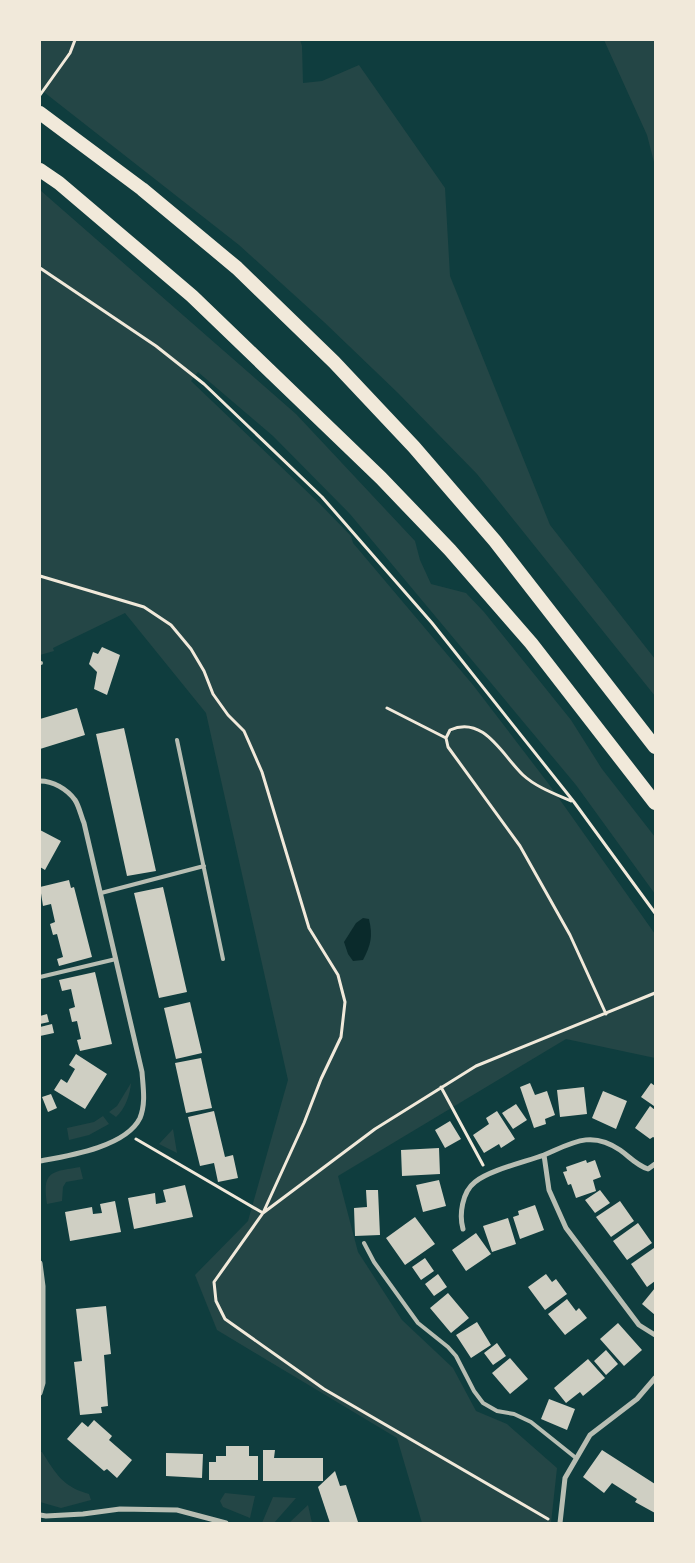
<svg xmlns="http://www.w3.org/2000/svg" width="695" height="1563" font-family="Cabin,sans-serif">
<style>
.green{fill:#244646}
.water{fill:#0a2a2b}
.building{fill:#cfcfc3}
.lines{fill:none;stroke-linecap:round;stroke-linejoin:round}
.path{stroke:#f1e9da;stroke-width:3}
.service{stroke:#b8beb3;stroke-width:4}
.minor{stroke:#b8beb3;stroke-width:5}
.trunk{stroke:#f1e9da;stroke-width:14}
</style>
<rect width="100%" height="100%" fill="#0f3d3e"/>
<path class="green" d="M40,40H300L302,46L303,83L322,81L359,65L445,188L450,276L550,525L655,659V696L477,474L398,393L324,322L239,245L40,89Z
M604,40H655V166L647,135Z
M40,190L296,414L415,541L420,560L431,584L466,593L484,612L571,720L602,769L655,837V894L576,785L350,514L273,436L198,372L191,381L319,503L351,536L353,543L473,685L548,783L655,934V1058L566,1039L338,1176L358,1252L402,1320L453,1368L476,1411L507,1424L557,1468L551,1523H422L397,1438L217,1330L195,1275L248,1221L288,1080L206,713L125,613L53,648L54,651L40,655Z
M131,1083C130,1095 125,1109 116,1117L109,1112L117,1106Z
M103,1116L109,1124L89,1135L69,1140L67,1128L94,1122Z
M173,1129L177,1153L159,1144Z
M80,1167L83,1179L66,1182L63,1187L62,1201L47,1204C42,1171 51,1172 80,1167Z
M40,1452H42C56,1474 63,1487 89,1494L91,1500L61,1508L40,1502Z
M225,1493L255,1496L250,1518L223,1507L220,1501Z
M273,1497L296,1498L274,1523H262Z
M308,1505L312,1523H289Z"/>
<path class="water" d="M363,918L369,919C373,937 371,944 363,960L353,961L348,954L344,942L356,923Z"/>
<path class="building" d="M102,647L120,655L107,695L94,689L97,672L89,664L93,652L98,654Z
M77,708L85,735L40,749V719Z
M124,728L156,871L127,876L96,734Z
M40,830L61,841L45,870L40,867Z
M69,880L71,888L74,887L92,957L59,966L57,959L63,957L57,934L53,935L50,924L55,922L51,904L43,906L40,887Z
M163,887L187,992L159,998L134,893Z
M95,972L112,1044L80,1051L77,1040L81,1039L77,1021L72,1022L69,1009L75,1007L71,989L62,991L59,980Z
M190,1002L202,1053L176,1059L164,1008Z
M47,1014L49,1022L40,1024V1016Z
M52,1024L54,1033L40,1036V1027Z
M76,1054L107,1074L85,1109L54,1090L61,1079L67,1083L75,1069L69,1065Z
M201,1058L212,1108L186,1113L175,1063Z
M530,1083L535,1095L547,1091L555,1115L545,1119L546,1124L534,1128L520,1087Z
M651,1083L655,1086L654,1106L641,1097Z
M584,1087L587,1114L560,1117L557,1090Z
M603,1091L627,1101L616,1129L592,1118Z
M51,1094L57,1108L48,1112L42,1097Z
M516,1104L527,1120L513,1129L502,1113Z
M650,1106L655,1110V1138L653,1137L650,1139L635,1128Z
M214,1111L225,1157L233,1155L238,1178L218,1182L214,1163L200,1166L188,1117Z
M497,1111L515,1139L501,1148L499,1144L484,1153L473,1135L489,1124L486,1118Z
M450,1121L461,1139L445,1148L435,1130Z
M439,1148L440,1174L402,1176L401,1150Z
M586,1160L587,1163L595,1160L601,1177L593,1180L596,1191L576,1198L571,1184L568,1185L563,1172L567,1171L566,1167Z
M439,1180L446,1206L423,1212L416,1185Z
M185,1185L193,1217L134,1229L128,1198L155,1193L156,1204L166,1202L163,1190Z
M366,1190H378L380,1235L355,1236L354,1208L367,1207Z
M600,1190L610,1203L595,1213L585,1200Z
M115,1201L121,1232L70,1241L65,1212L92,1207L93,1214L102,1213L100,1204Z
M620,1201L634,1221L611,1237L596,1217Z
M535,1205L544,1230L520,1239L513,1217L519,1215L518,1211Z
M415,1217L435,1244L405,1265L386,1238Z
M508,1218L516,1244L492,1252L483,1226Z
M638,1223L652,1243L627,1260L613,1241Z
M476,1233L491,1254L466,1271L452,1250Z
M654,1248L655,1281L647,1287L631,1264Z
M425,1258L434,1271L421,1280L412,1267Z
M438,1274L447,1287L434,1296L425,1284Z
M546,1274L552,1282L556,1279L567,1294L545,1310L528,1287Z
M655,1288V1315L642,1304Z
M448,1293L469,1318L451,1333L430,1308Z
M567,1299L576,1311L579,1308L587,1318L565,1335L548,1314Z
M106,1306L111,1354L104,1355L108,1406L101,1407L102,1413L80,1415L74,1362L82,1361L76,1309Z
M477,1322L491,1345L471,1358L456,1335Z
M618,1323L642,1350L624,1366L600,1339Z
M497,1343L506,1356L493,1365L484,1353Z
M606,1350L618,1364L606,1375L594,1361Z
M510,1358L528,1379L510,1394L492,1373Z
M588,1359L605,1378L583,1396L580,1392L566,1403L554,1388Z
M549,1399L575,1409L567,1430L541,1419Z
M94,1420L112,1436L109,1440L132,1460L117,1478L107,1469L104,1471L67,1439L82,1422L88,1427Z
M226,1446H249V1456H258V1480H209V1462H216V1456H226Z
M263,1450H275L274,1458H323V1481H263Z
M602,1450L655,1484V1513L635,1502L637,1499L612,1483L604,1493L583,1477Z
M166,1453L203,1454L202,1478L166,1476Z
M335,1471L340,1486L346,1485L358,1522L330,1523L318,1487Z"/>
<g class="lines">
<path class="path" d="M40,95L70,53L75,40
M40,268L156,346L204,384L322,497L432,623L574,802L655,913
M40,576L144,607L171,625L191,649L204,671L213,694L228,715L244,731L262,772L309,928L338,975L345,1002L341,1037L321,1079L304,1123L263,1213L214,1282L216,1301L225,1319L324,1389L548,1519
M387,708L446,738
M571,801C555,794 536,787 523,775C502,755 484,715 450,730L446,738L448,747L520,846L570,935L606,1014
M441,1087L483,1165
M136,1139L263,1213
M263,1213L375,1129L476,1066L655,993"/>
<path class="service" d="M40,663H41
M177,740L223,959
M101,893L204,866
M40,977L116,959
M364,1243L374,1262L418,1323L448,1347L456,1356L474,1391L483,1403L497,1411L514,1414L531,1422L576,1458"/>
<path class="minor" d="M40,781C53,781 67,789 75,800C79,806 81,816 84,823L142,1072C143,1087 146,1103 140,1118C126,1147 68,1156 40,1161
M655,1164L648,1169C636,1165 630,1157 620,1150C591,1130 572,1143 544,1155L549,1190L566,1228L639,1325L655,1335
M463,1229C459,1215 462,1192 475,1182C490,1170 525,1162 544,1155
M40,1263L43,1286V1383L40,1393
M40,1515L46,1516L83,1514L120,1509L177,1510L226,1523
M560,1523L565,1478L590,1435L637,1399L655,1378"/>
<path class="trunk" d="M40,113L142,189L237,268L334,362L414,447L495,541L655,747
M40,170L59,183L192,296L381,478L450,550L531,643L655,803"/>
</g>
<rect width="695" height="1563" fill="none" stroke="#f1e9da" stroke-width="82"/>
</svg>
